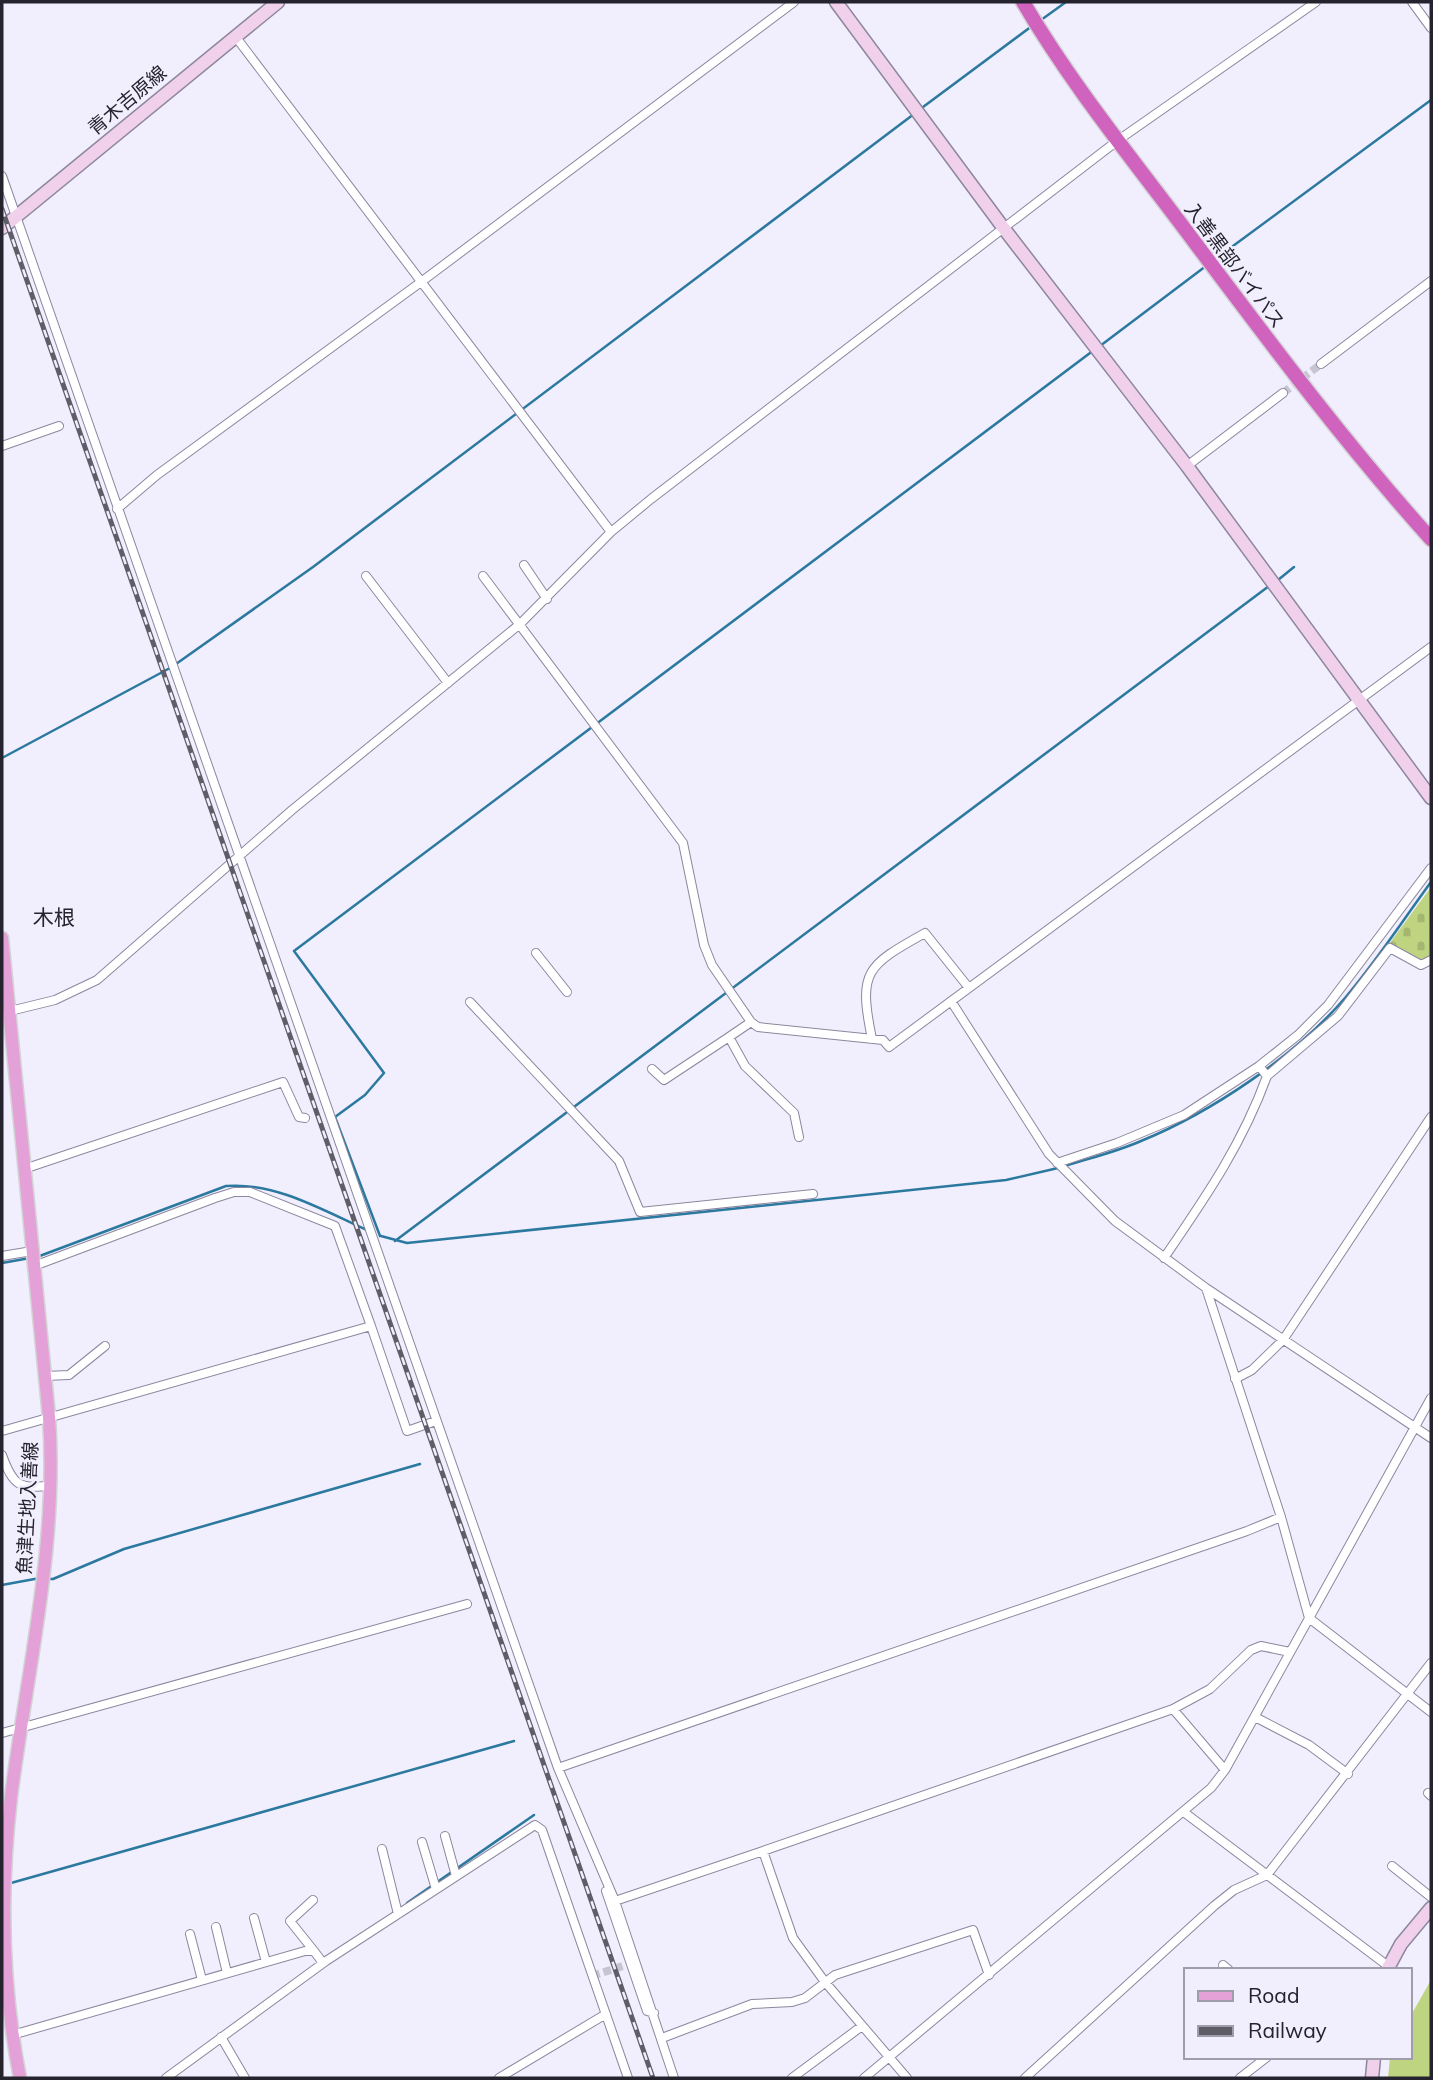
<svg xmlns="http://www.w3.org/2000/svg" width="1433" height="2080" font-family="Mulish,'Noto Sans JP',sans-serif">
<style>
.cemetery{fill:url(#cemetery-stones)}
.pitch{fill:#bfd481}
.lines{fill:none;stroke-linecap:round;stroke-linejoin:round}
.stream{stroke:#2b799e;stroke-width:2.5}
.street-tunnel{stroke:#c8c5d3;stroke-width:8;stroke-dasharray:8 4;stroke-linecap:butt}
.street-casing{stroke:#8c879e;stroke-width:10}
.secondary-casing{stroke:#8c879e;stroke-width:15}
.primary-casing{stroke:#d3d3d5;stroke-width:15}
.highway-casing{stroke:#d3d3d5;stroke-width:17}
.street{stroke:#fff;stroke-width:8}
.secondary{stroke:#f1d0ec;stroke-width:12}
.primary{stroke:#e3a1d8;stroke-width:12}
.highway{stroke:#d063be;stroke-width:14}
.rail-casing{stroke:#5f5d68;stroke-width:5}
.rail{stroke:#f1eefd;stroke-width:2.5;stroke-dasharray:8;stroke-linecap:butt}
.labels{text-anchor:middle;dominant-baseline:central;stroke-width:5;stroke-linejoin:round;paint-order:stroke}
.street-label{font-size:19px;fill:#25232d;stroke:#f1eefd}
.neighbourhood-label{font-size:21px;fill:#25232d;stroke:#f1eefd}
</style>
<defs>
<pattern id="cemetery-stones" width="16" height="16" patternUnits="userSpaceOnUse" patternTransform="scale(1.75)"><rect width="16" height="16" fill="#bfd481"/><path d="M2 7V4a2 2 0 0 1 4 0v3zM10 15v-3a2 2 0 0 1 4 0v3z" fill="#a4b670"/></pattern>
</defs>
<rect width="100%" height="100%" fill="#f1eefd"/>
<path class="cemetery" d="M1431,887V956L1420,962L1389,944Z"/>
<path class="pitch" d="M1431,1980V2078H1388L1390,2057H1410V2017Z"/>
<g class="lines">
<path class="stream" d="M1041,20L1066,2
M919,110L1032,26
M1214,260L1431,100
M1100,346L1206,266
M1278,580L1294,567
M176,664L313,567L914,114
M2,758L170,668
M1065,1166C1090,1158 1116,1152 1141,1141C1212,1112 1295,1056 1345,998C1376,962 1403,920 1431,882
M380,1236L335,1117L365,1095L384,1073L294,951L1094,350
M381,1236L407,1243L1006,1180L1058,1168
M395,1241L1269,586
M37,1257L226,1186C276,1182 324,1211 369,1231
M2,1263L30,1258
M46,1579H53L124,1549L420,1464
M2,1585L40,1578
M11,1883L514,1741
M407,1903L534,1815"/>
<path class="street-tunnel" d="M1283,393L1321,364
M592,1976L626,1965"/>
<defs>
<path id="street" d="M1412,2L1431,28
M235,36L611,532
M2,176L558,1768L615,1901L674,2078
M1321,364L1431,281
M2,446L59,426
M1187,466L1283,393
M117,509L157,475L421,282L794,2
M524,565L547,599
M366,576L448,683
M483,576L683,843L704,945L712,965L751,1022L758,1027L883,1040L889,1047L1431,647
M1431,868L1328,1005L1298,1035L1259,1066L1267,1076L1338,1016L1390,948L1421,965L1431,960
M536,953L567,992
M951,1001L1049,1154L1115,1221L1206,1288L1431,1438
M470,1002L619,1161L640,1212L813,1194
M10,1011L55,1000L97,980L292,810L520,624L611,532L651,499L1117,141L1316,2
M751,1022L729,1037L745,1066L794,1113L799,1137
M872,1039C858,971 866,966 925,933L969,988
M652,1069L664,1080L729,1037
M1057,1163L1117,1143L1184,1115L1259,1066
M24,1169L283,1082L299,1117L305,1118
M2,1256L32,1251
M1164,1258C1205,1198 1242,1145 1267,1076
M1206,1288L1281,1517L1309,1618L1431,1712
M371,1326L407,1431L436,1421
M45,1376L69,1375L105,1346
M1235,1379L1252,1370L1283,1340L1431,1117
M2,1431L371,1326L335,1226L250,1192H234L215,1198L34,1266
M2,1455C13,1486 20,1490 52,1485
M1173,1709L1210,1689L1251,1650L1261,1646L1290,1652
M1255,1717L1309,1745L1348,1774
M2,1733L467,1604
M558,1768L1247,1531L1281,1517
M1428,1793L1431,1796
M1185,1813L1388,1966
M445,1836L456,1876
M422,1842L436,1889
M382,1849L398,1914
M763,1851L1173,1709L1225,1770
M1392,1866L1431,1897
M606,1891L647,2011L654,2013
M313,1900L290,1921L314,1951
M615,1901L763,1851L793,1938L825,1982L907,2078
M254,1918L266,1962
M216,1927L227,1973
M190,1934L202,1980
M1223,1965L1229,1970
M12,2035L305,1951H314L323,1963
M221,2037L245,2078
M662,2038L752,2004L792,2002L805,1998L835,1975L973,1930L989,1975
M166,2078L326,1961L535,1825L542,1830L628,2078
M499,2078L606,2014
M792,2078L862,2026
M864,2078L1211,1788L1225,1770L1431,1398
M1025,2078L1214,1906L1234,1890L1267,1875L1431,1663
M1240,2078L1267,2057"/>
<path id="secondary" d="M836,2L1005,230L1187,466L1431,798
M2,228L278,2
M1387,1970L1401,1944L1431,1908
M1372,2078L1374,2057"/>
<path id="primary" d="M2,938L49,1417C58,1546 27,1670 11,1797C0,1891 2,1986 20,2078"/>
<path id="highway" d="M1023,2C1074,89 1139,167 1199,248C1274,348 1348,447 1431,539"/>
</defs>
<use href="#street" class="street-casing"/>
<use href="#secondary" class="secondary-casing"/>
<use href="#primary" class="primary-casing"/>
<use href="#highway" class="highway-casing"/>
<use href="#street" class="street"/>
<use href="#secondary" class="secondary"/>
<use href="#primary" class="primary"/>
<use href="#highway" class="highway"/>
<defs>
<path id="rail" d="M2,209L653,2078"/>
</defs>
<use href="#rail" class="rail-casing"/>
<use href="#rail" class="rail"/>
</g>
<g class="labels">
<g class="street-label">
<text transform="translate(127 100) rotate(-40)">青木吉原線</text>
<text transform="translate(1235 265) rotate(53)">入善黒部バイパス</text>
<text transform="translate(27 1508) rotate(-87)">魚津生地入善線</text>
</g>
<g class="neighbourhood-label">
<text x="54" y="917">木根</text>
</g>
</g>
<rect width="1433" height="2080" fill="none" stroke="#25232d" stroke-width="7"/>
<rect x="1184" y="1968" width="228" height="91" fill="#f1eefd" stroke="#9f9daa" stroke-width="2"/>
<rect x="1198" y="1991" width="35" height="10" fill="#e3a1d8" stroke="#9f9daa" stroke-width="2"/>
<text x="1248" y="2003" font-size="21" fill="#25232d">Road</text>
<rect x="1198" y="2026" width="35" height="10" fill="#5f5d68" stroke="#9f9daa" stroke-width="2"/>
<text x="1248" y="2038" font-size="21" fill="#25232d">Railway</text>
</svg>
